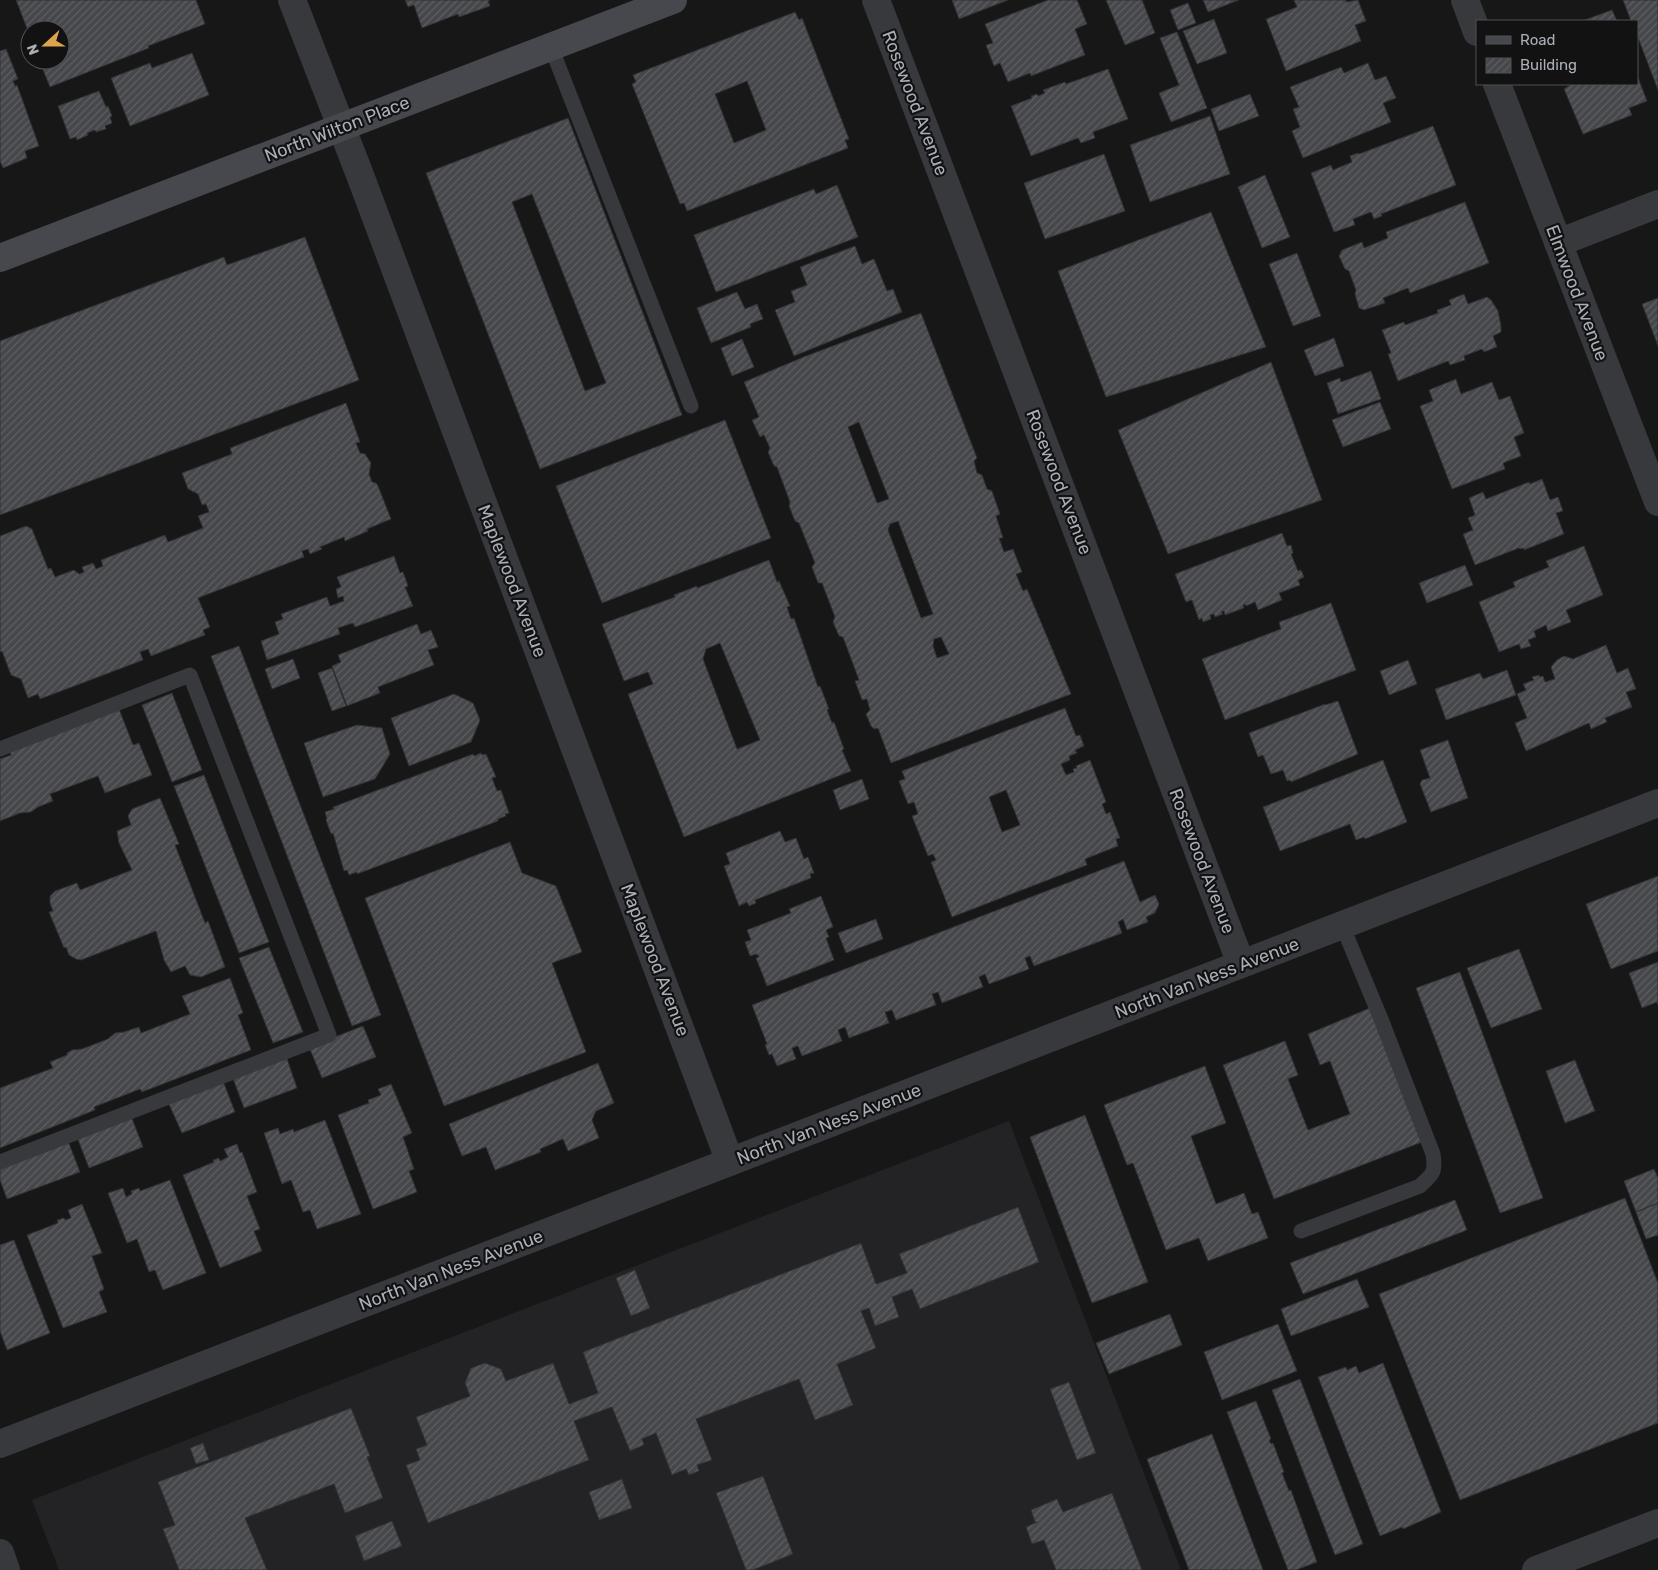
<svg xmlns="http://www.w3.org/2000/svg" width="1658" height="1570" font-family="Rubik,sans-serif">
<style>
.built{fill:#232325}
.building{fill:url(#building-hatch);stroke:#313134;fill-rule:evenodd}
.lines{fill:none;stroke-linecap:round;stroke-linejoin:round}
.service{stroke:#38393d;stroke-width:15}
.minor{stroke:#38393d;stroke-width:28}
.tertiary{stroke:#38393d;stroke-width:28}
.secondary{stroke:#46484d;stroke-width:28}
.labels{text-anchor:middle;dominant-baseline:central;stroke-width:4.5;stroke-linejoin:round;paint-order:stroke}
.street-label{font-size:18px;fill:#aaafb7;stroke:#121213}
</style>
<defs>
<pattern id="building-hatch" width="6" height="6" patternUnits="userSpaceOnUse" patternTransform="scale(1.25)"><rect width="6" height="6" fill="#46474b"/><path d="M-1 1l2-2M0 6l6-6M5 7l2-2" fill="none" stroke="#5e5f63"/></pattern>
</defs>
<rect width="100%" height="100%" fill="#171718"/>
<path class="built" d="M1009,1121L1181,1570H59L32,1500Z"/>
<path class="building" d="M16,0H196L205,24L148,46L149,48L50,87L39,60H60V30H30V36Z
M405,0H490L488,1L490,6L459,17L458,14L422,28L414,5L408,7Z
M952,0H1008L959,19Z
M1048,0H1077L1087,24L1075,29L1085,55L1031,76L1030,73L1008,82L1000,63L994,66L986,45L993,43L985,24Z
M1106,0H1142L1155,33L1125,45Z
M1203,0H1239L1208,12Z
M1294,0H1346V2L1358,0L1366,21L1355,25L1361,41L1286,71L1266,19L1297,7Z
M1623,0H1658V90L1637,35V21H1631Z
M1188,3L1196,23L1178,30L1170,10Z
M1612,10L1617,21H1582Z
M795,12L799,20L802,18L849,139L845,140L848,148L687,211L684,203L680,204L632,84L636,82L633,75ZM747,81L766,130L734,143L715,94Z
M1214,19L1227,53L1197,64L1183,31Z
M1177,32L1207,108L1171,122L1159,93L1179,85L1160,38Z
M6,49L18,79L13,81L15,86L17,85L39,146L25,151L27,158L3,168L0,161V51Z
M192,53L209,95L130,126L111,78L150,63L152,68Z
M1368,63L1375,80L1386,76L1396,98L1383,103L1391,122L1303,158L1292,131L1300,127L1293,109L1299,107L1290,87L1341,67L1344,73Z
M1108,69L1128,119L1093,132L1095,138L1081,143L1078,138L1031,156L1011,106L1032,98L1031,96L1037,94L1038,96L1045,93L1043,90L1065,82L1066,84Z
M1637,75L1647,101L1629,108L1632,115L1583,134L1564,89L1572,84H1637Z
M99,91L106,107L108,106L112,116L110,117L112,123L105,126L106,129L96,132L95,130L87,133L88,135L77,140L76,137L70,139L58,106Z
M1250,94L1259,116L1219,131L1211,109Z
M1210,116L1230,174L1150,202L1130,145Z
M568,118L682,415L540,469L426,173ZM532,194L606,383L585,391L512,202Z
M1433,126L1456,185L1381,214L1382,216L1374,219L1371,212L1353,219L1355,225L1334,232L1311,173L1331,165L1333,170L1352,162L1350,156L1358,153L1359,154Z
M1104,154L1125,211L1045,239L1024,183Z
M1265,175L1290,237L1262,248L1238,187Z
M837,185L858,237L716,292L694,235L814,189L816,194Z
M1465,202L1489,263L1410,293L1408,288L1383,298L1385,303L1364,310L1359,308L1355,294L1356,290L1349,271L1345,269L1339,256L1342,250L1362,242L1364,248L1388,238L1386,232Z
M1211,212L1266,347L1106,397L1058,271Z
M305,237L359,380L0,515V341L224,257L227,265Z
M855,246L862,264L874,259L887,291L893,289L902,312L794,356L775,310L795,302L791,291L807,285L800,267Z
M1297,253L1321,316L1293,326L1269,264Z
M737,292L745,309L757,304L763,319L750,324L751,327L711,343L697,308Z
M1464,294L1468,304L1487,297L1491,300L1498,311L1501,326V332L1493,336L1497,347L1484,352L1482,349L1464,356L1465,360L1450,365L1448,361L1398,381L1388,354L1391,353L1382,330L1404,322L1405,325L1438,313L1437,310L1451,305L1449,300Z
M1658,298V346L1642,304Z
M921,313L977,458L974,461L977,473L982,475L987,489L992,491L1000,514L996,516L1003,538H999L1004,552L1013,549L1022,572L1016,574L1023,591L1027,589L1071,694L891,763L878,728L874,729L871,726L866,714L870,710L867,699L862,700L855,681L859,680L843,637L839,636L833,622L835,617L822,583H818L812,567L815,563L799,523L795,521L789,506L790,502L777,467L774,466L768,452L770,448L764,435L760,437L752,420L759,417L744,382L806,356ZM859,422L889,499L877,503L848,427ZM898,521L933,614L921,618L888,530L890,524ZM941,637L949,654L937,658L933,646L934,639Z
M1334,338L1344,366L1315,376L1304,350Z
M742,339L754,367L732,376L721,348Z
M1271,362L1322,500L1168,554L1118,430Z
M1371,371L1381,399L1338,414L1327,383L1340,378L1341,382Z
M1456,379L1461,394L1492,382L1499,400L1510,396L1524,433L1514,437L1521,456L1503,463L1505,469L1452,489L1420,406L1433,401L1429,390Z
M1380,402L1391,429L1343,447L1332,420Z
M346,403L360,442L356,443L360,453L365,454L371,463L369,474L372,482L376,483L378,486L391,519L367,529L368,531L345,541L344,537L320,547L322,549L310,554L308,549L302,551L304,557L198,598L210,627L203,630L205,635L151,656L148,649L140,652L143,660L40,699L38,694L28,698L21,679L11,675L2,651L0,652V536L26,526L32,529L48,569L51,568L55,577L74,570L79,574L84,572L82,567L93,563L96,569L103,566L101,560L165,535L168,542L203,528L198,516L209,512L206,504L202,505L198,494L188,489L182,473L232,454L230,448Z
M725,420L771,538L602,603L556,486Z
M1542,479L1550,500L1558,497L1563,511L1556,513L1564,534L1524,550V548L1520,549L1519,548L1475,565L1463,534L1473,530L1468,518L1475,515L1469,498L1483,492L1486,499L1529,482L1530,484Z
M1282,533L1287,546L1291,545L1293,553L1291,554L1298,571L1301,570L1304,577L1298,580L1300,585L1279,593L1282,600L1258,610L1255,602L1246,606L1245,604L1243,605L1244,608L1225,615L1224,611L1221,612L1223,614L1215,617L1214,614L1210,615L1211,619L1203,622L1202,618L1199,620L1192,600L1186,602L1175,574Z
M1584,546L1603,595L1566,610L1571,622L1548,631L1546,625L1534,631L1536,637L1528,640L1531,646L1521,649L1519,644L1499,652L1479,602L1515,587L1513,582L1549,567L1546,561Z
M394,556L400,573L403,572L408,586L405,587L413,606L355,627L353,623L338,628L340,634L267,660L261,641L279,634L275,622L283,619L281,614L327,597L330,606L344,601L343,596L338,598L336,589L341,587L337,577Z
M769,560L777,582L779,581L790,606L787,607L791,619L794,618L818,687L820,686L829,709L827,710L832,723L834,722L844,749L842,750L851,771L684,837L628,694L653,684L648,672L624,681L602,624L675,597L674,595L697,586V588ZM720,643L760,740L737,749L703,659L706,649Z
M1465,565L1473,585L1427,603L1419,583Z
M1331,603L1356,670L1225,720L1202,659L1281,629L1279,622Z
M417,624L421,634L431,630L438,647L428,650L434,665L378,687L380,693L347,706L332,666L341,662L338,655Z
M1606,645L1617,673L1628,668L1636,689L1626,692L1632,707L1605,718L1607,722L1591,729L1589,723L1526,751L1515,723L1527,718L1517,694L1526,690L1523,684L1534,680L1532,677L1539,675L1540,677L1543,676L1545,682L1555,679L1551,667L1557,660L1564,656L1573,659Z
M239,646L381,1015L352,1026L211,656Z
M293,659L300,678L272,689L265,669Z
M1408,660L1417,684L1389,695L1380,671Z
M332,668L346,706L332,711L318,673Z
M1507,670L1516,695L1446,720L1435,689L1480,673L1483,679Z
M172,693L202,770L172,782L142,705Z
M454,694L473,703L480,720L471,742L409,766L391,718Z
M1338,701L1358,754L1291,782L1290,780L1287,781L1283,770L1271,774L1263,755L1258,757L1249,733L1325,704V705Z
M1065,708L1076,736L1080,735L1084,746L1075,750L1077,753L1069,756L1070,760L1061,764L1066,775L1074,772L1073,769L1077,768L1076,766L1090,760L1106,802L1102,804L1106,814L1110,812L1120,838L1116,839L1118,846L1085,859L1087,865L952,917L931,862L936,860L933,854L928,856L912,816L918,814L914,802L908,804L899,781L905,779L902,771ZM1006,790L1020,825L1002,832L989,797Z
M119,709L133,745L139,743L152,775L105,793L98,776L50,794L53,801L38,807L31,812L20,813L0,821V759L11,755L10,751Z
M357,725L382,728L390,754L375,779L323,797L304,743Z
M1448,740L1468,798L1431,812L1420,784L1422,780L1430,778L1420,750Z
M481,753L482,755L486,754L496,777L492,778L497,791L501,790L509,813L505,814L506,816L498,819V821L357,874V872L349,875L347,870L344,871L333,833L331,834L326,820L327,819L325,812L334,809L333,807L473,754L474,756Z
M1383,760L1407,822L1365,839L1364,837L1356,840L1350,824L1280,851L1263,807Z
M204,775L269,942L239,953L174,786Z
M862,779L869,799L840,810L833,790Z
M160,798L179,844L175,845L205,923L208,921L225,967L201,977L190,975L185,966L171,972L164,960L156,931L81,960L76,959L69,955L66,947L64,948L49,912L53,911L50,903V896L55,891L77,883L80,890L132,870L119,843L117,831L131,825L128,816L132,809Z
M780,831L785,842L796,838L804,859L808,857L814,873L810,874L811,878L755,900L756,903L749,906L747,902L739,906L724,866L730,864L726,853Z
M510,842L522,873L556,886L582,952L552,963L586,1052L444,1106L365,898Z
M1124,861L1140,902L1155,895L1159,904L1155,913L1146,917L1148,922L1127,930L1123,919L1118,922L1122,933L1034,966L1030,956L1025,958L1029,969L989,984L985,974L979,977L983,987L942,1003L938,992L932,994L936,1005L896,1020L892,1010L885,1012L889,1023L849,1038L845,1027L838,1030L842,1041L802,1056L798,1046L792,1048L796,1059L777,1066L772,1054L769,1055L765,1045L767,1044L752,1005Z
M1658,876V951L1611,969L1586,904Z
M821,896L833,927L826,930L829,937L826,938L834,960L767,986L756,958L759,957L757,954L750,956L745,942L751,940L747,930L791,913L789,909Z
M876,919L883,939L846,953L838,933Z
M269,947L303,1032L273,1043L239,958Z
M1519,949L1542,1009L1491,1028L1467,968Z
M1658,962V1005L1657,1002L1642,1008L1629,973Z
M1460,972L1543,1198L1500,1213L1416,988Z
M230,978L243,1013L238,1015L251,1050L142,1092L140,1089L94,1107L95,1110L0,1148V1088L53,1068L50,1062L67,1055V1053L72,1050L82,1049L108,1039L115,1033L124,1032L139,1027L141,1033L190,1014L182,996Z
M1370,1008L1422,1142L1274,1199L1223,1065L1285,1041L1298,1075L1288,1079L1308,1130L1350,1114L1330,1061L1320,1065L1308,1034Z
M363,1026L376,1057L322,1078L309,1047Z
M286,1056L297,1088L244,1108L232,1076Z
M1575,1060L1595,1111L1565,1123L1546,1071Z
M598,1063L614,1103L596,1111L592,1120L599,1138L568,1151L563,1139L540,1149L541,1152L495,1170L486,1147L462,1156L449,1124Z
M1205,1066L1226,1123L1191,1136L1216,1204L1244,1193L1252,1214L1258,1212L1268,1238L1208,1261L1199,1238L1166,1250L1133,1163L1127,1165L1104,1105Z
M223,1081L235,1112L182,1133L168,1102Z
M391,1084L412,1133L403,1137L414,1169L409,1171L417,1192L373,1209L338,1115L369,1103L368,1100L381,1095L378,1089Z
M1085,1115L1148,1282L1092,1303L1030,1137Z
M131,1116L143,1147L89,1168L77,1137Z
M325,1120L361,1214L317,1229L310,1210L303,1212L291,1180L282,1184L264,1133L278,1128L280,1134L293,1129L294,1132Z
M68,1141L80,1172L7,1199L0,1180V1166Z
M237,1144L240,1153L242,1152L257,1192L247,1196L260,1229L254,1231L262,1251L220,1268L183,1175L214,1162L213,1160L219,1158L220,1161L228,1157L224,1149Z
M1654,1169L1658,1178V1203L1636,1212L1624,1181Z
M170,1180L206,1273L163,1290L155,1270L149,1272L137,1239L127,1243L108,1193L123,1188L126,1197L132,1194L131,1191L139,1188L140,1191Z
M1625,1198L1658,1283V1423L1460,1500L1379,1294Z
M1455,1200L1467,1230L1303,1294L1290,1263Z
M1658,1203V1235L1646,1239L1636,1212Z
M82,1204L102,1253L92,1256L104,1289L99,1292L107,1312L63,1328L27,1235L58,1223L57,1220L64,1218L65,1220L71,1218L68,1210Z
M1018,1207L1039,1262L920,1309L912,1289L892,1297L899,1317L875,1326L869,1308L861,1311L876,1348L837,1364L853,1405L815,1420L799,1379L696,1419L712,1460L697,1465L699,1471L689,1475L686,1469L672,1475L656,1433L642,1439L644,1445L630,1451L612,1407L574,1421L589,1460L428,1523L406,1465L420,1460L416,1449L427,1445L416,1417L470,1396L465,1383L471,1368L485,1363L501,1369L506,1381L553,1363L569,1404L598,1393L583,1352L861,1243L876,1284L907,1273L899,1254Z
M14,1240L50,1333L7,1350L0,1331V1245Z
M635,1270L650,1308L631,1316L616,1278Z
M1357,1279L1369,1307L1291,1336L1281,1309Z
M1170,1314L1182,1345L1109,1374L1096,1343Z
M1278,1324L1297,1371L1222,1400L1204,1352Z
M1383,1363L1441,1512L1403,1529L1402,1527L1380,1536L1318,1377L1346,1367L1347,1370L1356,1366L1359,1373Z
M1300,1379L1363,1544L1335,1555L1272,1390Z
M1069,1382L1096,1453L1077,1460L1050,1389Z
M1256,1401L1271,1439L1269,1440L1271,1444L1273,1443L1284,1472L1282,1473L1289,1491L1291,1490L1317,1562L1296,1570H1288L1227,1412Z
M351,1408L370,1456L367,1457L383,1498L345,1513L334,1484L245,1518L267,1570H179L163,1529L175,1525L158,1482Z
M1212,1434L1263,1570H1189L1147,1459Z
M203,1443L209,1460L196,1464L190,1448Z
M763,1476L793,1554L753,1570H746L716,1493Z
M622,1479L632,1508L599,1520L589,1492Z
M1112,1493L1142,1570H1056L1044,1540L1032,1544L1026,1527L1037,1522H1035L1031,1510L1057,1499L1063,1512Z
M392,1521L402,1546L364,1561L355,1536Z"/>
<g class="lines">
<path class="service" d="M551,47L691,406
M0,749L190,675L329,1035L0,1162
M1301,1231L1420,1186C1433,1174 1436,1172 1433,1154L1381,1019L1342,925"/>
<path class="minor" d="M292,0L360,175L730,1162
M876,0L1241,964
M1465,0L1477,32
M1497,84L1658,502
M1558,243L1658,204
M0,1553L6,1570
M1536,1570L1658,1523"/>
<path class="tertiary" d="M0,1444L1658,803"/>
<path class="secondary" d="M0,258L673,0"/>
</g>
<g class="labels">
<g class="street-label">
<text transform="translate(915 103) rotate(69)">Rosewood Avenue</text>
<text transform="translate(337 129) rotate(-21)">North Wilton Place</text>
<text transform="translate(1577 293) rotate(69)">Elmwood Avenue</text>
<text transform="translate(1059 482) rotate(69)">Rosewood Avenue</text>
<text transform="translate(512 581) rotate(69)">Maplewood Avenue</text>
<text transform="translate(1202 861) rotate(69)">Rosewood Avenue</text>
<text transform="translate(655 960) rotate(69)">Maplewood Avenue</text>
<text transform="translate(1207 978) rotate(-21)">North Van Ness Avenue</text>
<text transform="translate(829 1124) rotate(-21)">North Van Ness Avenue</text>
<text transform="translate(451 1270) rotate(-21)">North Van Ness Avenue</text>
</g>
</g>
<rect x="1476" y="20" width="162" height="65" fill="#121213" stroke="#4f5155"/>
<rect x="1486" y="36" width="25" height="8" fill="#46484d" stroke="#4f5155"/>
<text x="1520" y="45" font-size="15" fill="#aaafb7">Road</text>
<rect x="1486" y="58" width="25" height="15" fill="url(#building-hatch)" stroke="#4f5155"/>
<text x="1520" y="70" font-size="15" fill="#aaafb7">Building</text>
<g transform="translate(45 45) rotate(249)"><circle r="24" fill="#121213" stroke="#4f5155"/>
<path d="M0-4L9 19L0 12L-9 19Z" fill="#dca54b"/>
<text y="-8" font-size="14" font-weight="bold" text-anchor="middle" fill="#aaafb7">N</text>
</g>
</svg>
